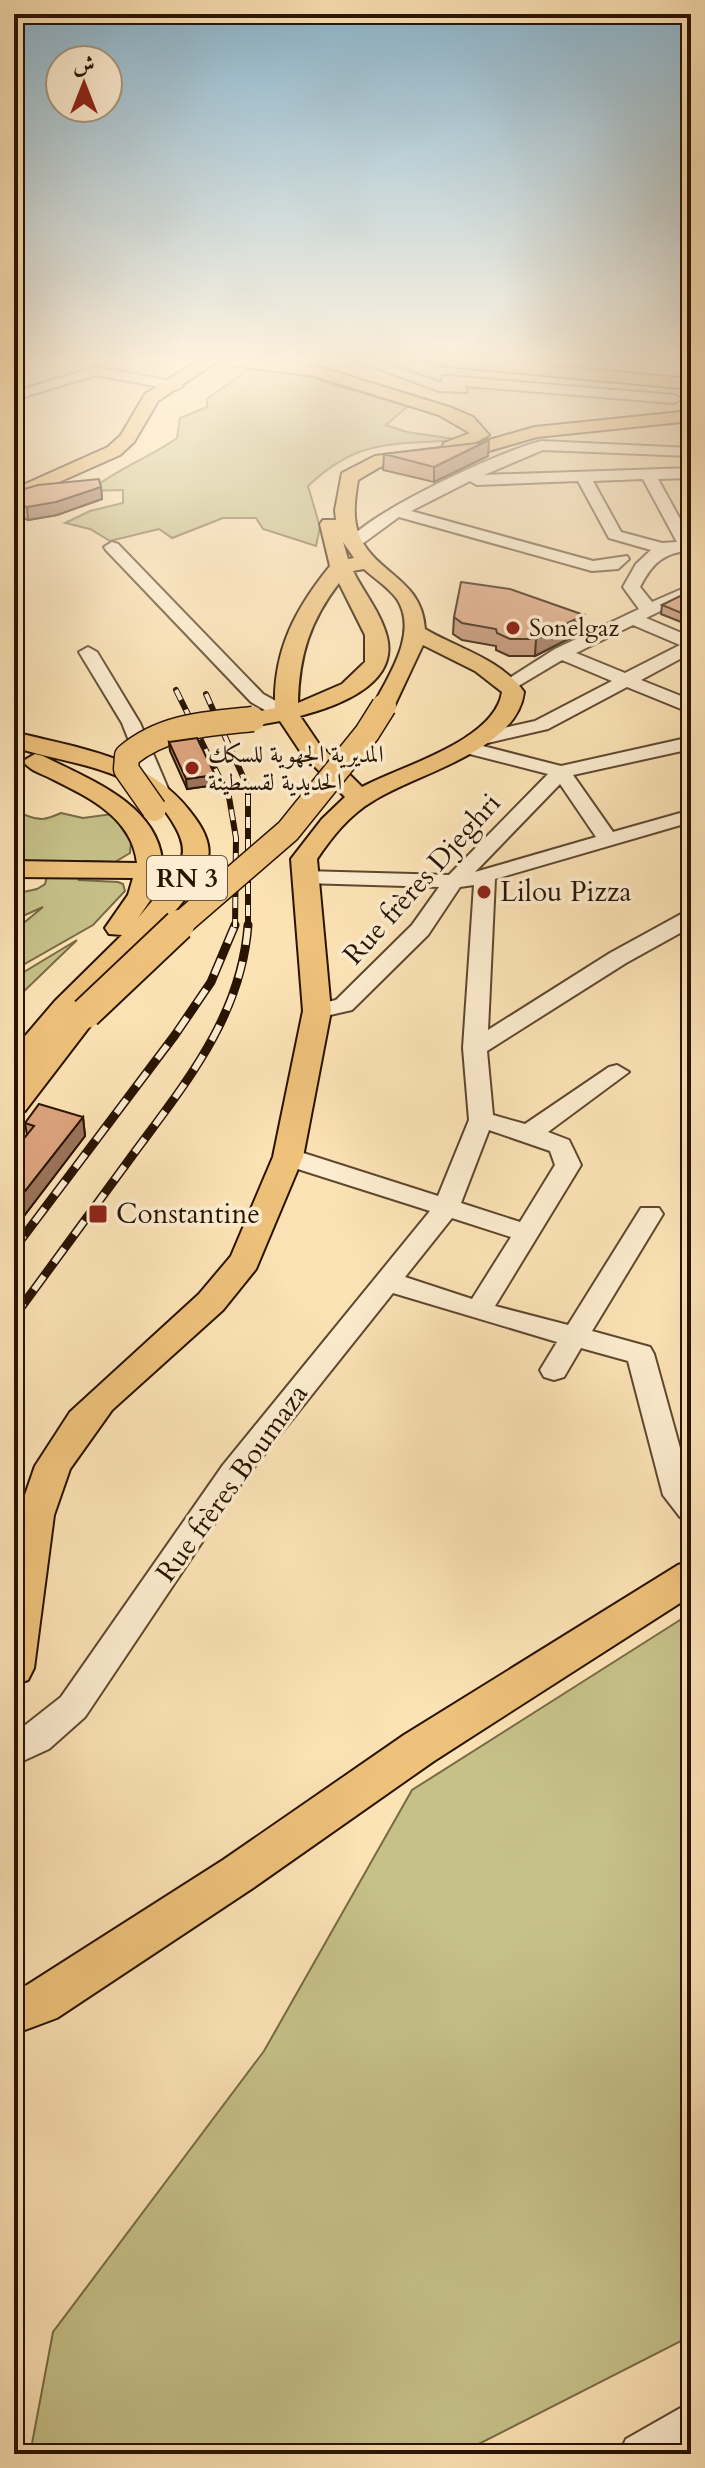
<svg xmlns="http://www.w3.org/2000/svg" width="705" height="2468" font-family="Cardo,Amiri,serif">
<style>
.green{fill:#c6c189;stroke:#786a45;stroke-width:2}
.lines{fill:none;stroke-linecap:round;stroke-linejoin:round}
.minor-casing{stroke:#5e472e;stroke-width:4}
.major-casing{stroke:#291301;stroke-width:4}
.minor{fill:#fdedd0;fill-rule:evenodd}
.major{fill:#eec27b;fill-rule:evenodd}
.rail-far1-casing{stroke:#291301;stroke-width:6}
.rail-casing{stroke:#291301;stroke-width:9}
.rail-far1{stroke:#fdedd0;stroke-width:4;stroke-dasharray:11;stroke-linecap:butt}
.rail{stroke:#fdedd0;stroke-width:6;stroke-dasharray:17;stroke-linecap:butt}
.major-bridge-far1-casing{stroke:#291301;stroke-width:27;stroke-linecap:butt}
.major-bridge-casing{stroke:#291301;stroke-width:34;stroke-linecap:butt}
.major-bridge-far1{stroke:#eec27b;stroke-width:24}
.major-bridge{stroke:#eec27b;stroke-width:30}
.wall{fill:#be8d6d;stroke:#291301;stroke-width:2}
.shaded-wall{fill:#9b7359;stroke:#291301;stroke-width:2}
.building{fill:#dda47f;stroke:#291301;stroke-width:2}
.poi-dot{fill:#8f2418;stroke:#fdedd0;stroke-width:3}
.labels{text-anchor:middle;dominant-baseline:central;stroke-width:7;stroke-linejoin:round;paint-order:stroke}
.far-poi-label{font-size:24px;fill:#291301;stroke:#fdedd0;text-anchor:start}
.shield{fill:#fdedd0;stroke:#69543f;stroke-width:2}
.shield-label{font-size:26px;font-weight:bold;fill:#291301}
.street-label{font-size:28px;fill:#291301;stroke:#fdedd0}
.poi-label{font-size:28px;fill:#291301;stroke:#fdedd0;text-anchor:start}
</style>
<rect width="100%" height="100%" fill="#fce3b6"/>
<filter id="stains"><feTurbulence type="fractalNoise" baseFrequency=".0025" numOctaves="4"/><feColorMatrix values="0 0 0 0 .2 0 0 0 0 .09 0 0 0 0 .02 0 0 0 .5 -.17"/></filter>
<radialGradient id="worn" r=".72"><stop offset=".6" stop-color="#630" stop-opacity="0"/><stop offset="1" stop-color="#630" stop-opacity=".3"/></radialGradient>
<path class="green" d="M251,368L318,375L320,381L408,406L386,425L407,432L461,440C395,445 359,437 308,486L320,527L316,546L263,529L256,518H223L172,538L159,529L110,541L90,529L65,523L90,511L123,503V490L90,491C116,469 149,458 177,438L180,418L207,407V399Z
M61,813L83,818L112,814L131,842L130,853L115,862L85,861L79,880L118,882L123,884L125,891L93,925L14,970V931L43,907L14,920V894L37,889L45,884L47,876L37,864L14,857V833L18,829L14,817L25,815C41,821 45,820 61,813Z
M77,940L14,1001V978Z
M691,1613V2336L459,2454H30L53,2332L264,2051L412,1790Z"/>
<g class="lines">
<defs>
<path id="minor" d="M355,360H376L442,383V377L447,376L674,395L681,399L674,403L465,386L467,392L439,391Z
M95,367L176,382L183,386L176,390L96,375L14,400V392Z
M541,441L691,448V456L543,450L484,475L691,468V478L658,479L691,539V550C664,553 653,562 640,587L652,602L691,585V596L646,618L691,637V653L641,680L691,700V713L627,687L548,729L479,745L561,766L691,737V749L573,775L613,832L691,810V822L495,879L488,1030L610,953L683,913L691,912V927L626,963L487,1051L493,1115L525,1124L609,1067L617,1065L629,1072L548,1132L569,1140L581,1165L495,1306L568,1325L641,1208H659L663,1214L592,1331L650,1347L654,1354L691,1488V1521L680,1517L663,1495L628,1361L581,1348L564,1377L554,1380L544,1377L540,1370L557,1342L393,1293L243,1481L85,1717L49,1749L14,1765V1734L61,1697L223,1465L430,1211L279,1163L276,1157L279,1151H297L438,1196L469,1120L463,1048L474,885L460,887L428,935L352,1010L317,1018L306,1011L309,1006L336,1000L412,925L439,887L304,883L294,877L304,871L449,875L548,774L458,751V743L467,742L468,736L535,721L612,681L562,660L515,688H503L500,684L555,649L639,609L623,587L636,564L651,550L609,538L578,481L477,485L470,481L411,511L593,561L627,556L629,559L618,569L592,571L399,517L358,547L344,544C373,510 496,453 541,441ZM643,479L677,542L662,543L621,532L593,481ZM633,625L680,645L625,673L576,653ZM560,784L596,837L475,872ZM489,1130L550,1151L555,1165L520,1222L461,1203ZM452,1218L511,1237L472,1299L405,1277Z
M112,542L118,544L263,694L294,711V719H280L251,702L106,550L104,547Z
M88,647L97,652L140,723L169,791L166,795H152L149,791L122,723L79,652Z
M691,2402V2448L682,2454H619L626,2439Z"/>
<path id="major" d="M199,360H219L158,401L134,442L120,455L14,502V489L108,447L121,435L145,394Z
M222,360H272L316,366L452,408L473,417L489,435L471,445L535,427L691,411V421L537,437L475,455L380,467L358,480C355,498 352,517 359,535C376,575 422,578 425,629C459,649 501,659 524,692C517,751 417,773 373,801C349,815 332,837 317,859L331,1011L303,1157L256,1269L223,1310L112,1410L70,1469L54,1515L34,1668L28,1680L14,1685V1538L18,1515L35,1466L70,1412L199,1294L231,1256L273,1157L303,1011L291,859L322,819L345,797L302,754L280,721L253,726L242,719L245,714L275,708C273,651 295,609 330,566L320,524L323,520H336L335,510L342,473L375,456L442,448L444,443L470,433L439,415L314,376L230,365ZM343,542L354,558L348,559ZM364,569C375,579 388,587 397,599C419,633 388,676 373,706L376,711H392L423,645L475,671L502,692C495,741 401,766 362,787L319,744L300,716C335,707 399,685 387,637C381,613 364,593 353,571ZM339,583L365,635V662L342,684L298,703C299,655 310,621 339,583Z
M427,360H492L691,379V389L435,365Z
M14,732C81,749 153,757 195,818C203,829 211,844 208,858C198,900 114,973 82,1006L96,1007L100,1013L25,1111L14,1113V1084L21,1075L14,1077V1049L55,1001L122,935L109,934L105,928L128,895L133,878L14,877V861L137,863C132,817 88,797 50,778C40,773 29,770 23,761L35,754L43,756C88,779 155,803 162,859L169,857L180,863C186,851 182,839 176,828C144,766 72,766 14,747ZM177,871L138,918L154,895L160,876Z
M691,1561V1596L434,1761L253,1888L57,2018L14,2034V1990L27,1985L223,1860L404,1735L678,1565Z"/>
</defs>
<use href="#minor" class="minor-casing"/>
<use href="#major" class="major-casing"/>
<use href="#minor" class="minor"/>
<use href="#major" class="major"/>
<defs>
<path id="rail-far1" d="M176,690L229,797L236,838L235,927
M206,694L248,788V927"/>
<path id="rail" d="M14,1249L175,1035L211,982L235,925
M14,1317C52,1265 91,1212 129,1160C183,1086 241,1019 248,925"/>
</defs>
<use href="#rail-far1" class="rail-far1-casing"/>
<use href="#rail" class="rail-casing"/>
<use href="#rail-far1" class="rail-far1"/>
<use href="#rail" class="rail"/>
<defs>
<path id="major-bridge-far1" d="M154,809L126,769L127,756C164,725 207,724 253,719
M177,927L288,831L367,733L384,706"/>
<path id="major-bridge" d="M86,1013L179,925"/>
</defs>
<use href="#major-bridge-far1" class="major-bridge-far1-casing"/>
<use href="#major-bridge" class="major-bridge-casing"/>
<use href="#major-bridge-far1" class="major-bridge-far1"/>
<use href="#major-bridge" class="major-bridge"/>
</g>
<path class="wall" d="M384,454L488,456L434,482L383,470Z
M101,487L102,499L57,515L28,520L14,515V492Z
M691,597V626L661,614L662,605Z
M584,615L582,632L535,656H509L496,650V646L462,640L453,634L454,617Z
M169,742L215,775L216,785L187,789L170,751Z
M83,1117L85,1136L14,1229V1151L27,1135L25,1123Z"/>
<path class="shaded-wall" d="M489,440L488,456L434,482V467Z
M101,487L102,499L57,515L28,520L27,507Z
M584,615L582,632L535,656L536,639Z
M215,775L216,785L187,789L186,779Z
M83,1117L85,1136L14,1229V1205Z"/>
<path class="building" d="M489,440L434,467L384,454L476,443Z
M99,479L101,487L56,502L27,507L14,503V492L38,485Z
M461,582L510,589L584,615L536,639H510L497,633L496,629L462,623L454,617Z
M684,594L691,597V617L662,605Z
M197,738L215,775L186,779L169,742Z
M39,1104L83,1117L14,1205V1151L34,1126L25,1123Z"/>
<linearGradient id="sky" x2="0" y2="1"><stop stop-color="#8bb8d3"/><stop offset="0.51" stop-color="#fef2de"/><stop offset="1" stop-color="#fef2de" stop-opacity="0"/></linearGradient>
<rect width="705" height="706" fill="url(#sky)"/>
<g class="poi-dot">
<circle cx="513" cy="628" r="8"/>
<circle cx="192" cy="768" r="8"/>
<circle cx="484" cy="892" r="8"/>
<rect x="88" y="1204" width="20" height="20" rx="4"/>
</g>
<g class="labels">
<g class="far-poi-label">
<text x="529" y="628">Sonelgaz</text>
<text x="208" y="754">المديرية الجهوية للسكك<tspan x="208" dy="28">الحديدية لقسنطينة</tspan></text>
</g>
<rect class="shield" x="147" y="856" width="80" height="44" rx="6"/>
<g class="shield-label">
<text x="187" y="878">RN 3</text>
</g>
<g class="street-label">
<text transform="translate(422 879) rotate(-48)">Rue frères Djeghri</text>
<text transform="translate(232 1483) rotate(-54)">Rue frères Boumaza</text>
</g>
<g class="poi-label">
<text x="500" y="892">Lilou Pizza</text>
<text x="116" y="1214">Constantine</text>
</g>
</g>
<rect width="705" height="2468" fill="none" stroke="#fce3b6" stroke-width="48"/>
<rect x="16" y="16" width="673" height="2436" fill="none" stroke="#291301" stroke-width="4"/>
<rect x="24" y="24" width="657" height="2420" fill="none" stroke="#291301" stroke-width="2"/>
<g transform="translate(84 84)"><circle r="38" fill="#fdedd0" stroke="#a8967d" stroke-width="2"/>
<path d="M0-6L14 30L0 20L-14 30Z" fill="#8f2418"/>
<text y="-12" font-size="22" font-weight="bold" text-anchor="middle" fill="#291301">ش</text>
</g>
<rect width="100%" height="100%" filter="url(#stains)"/>
<rect width="100%" height="100%" fill="url(#worn)"/>
</svg>
